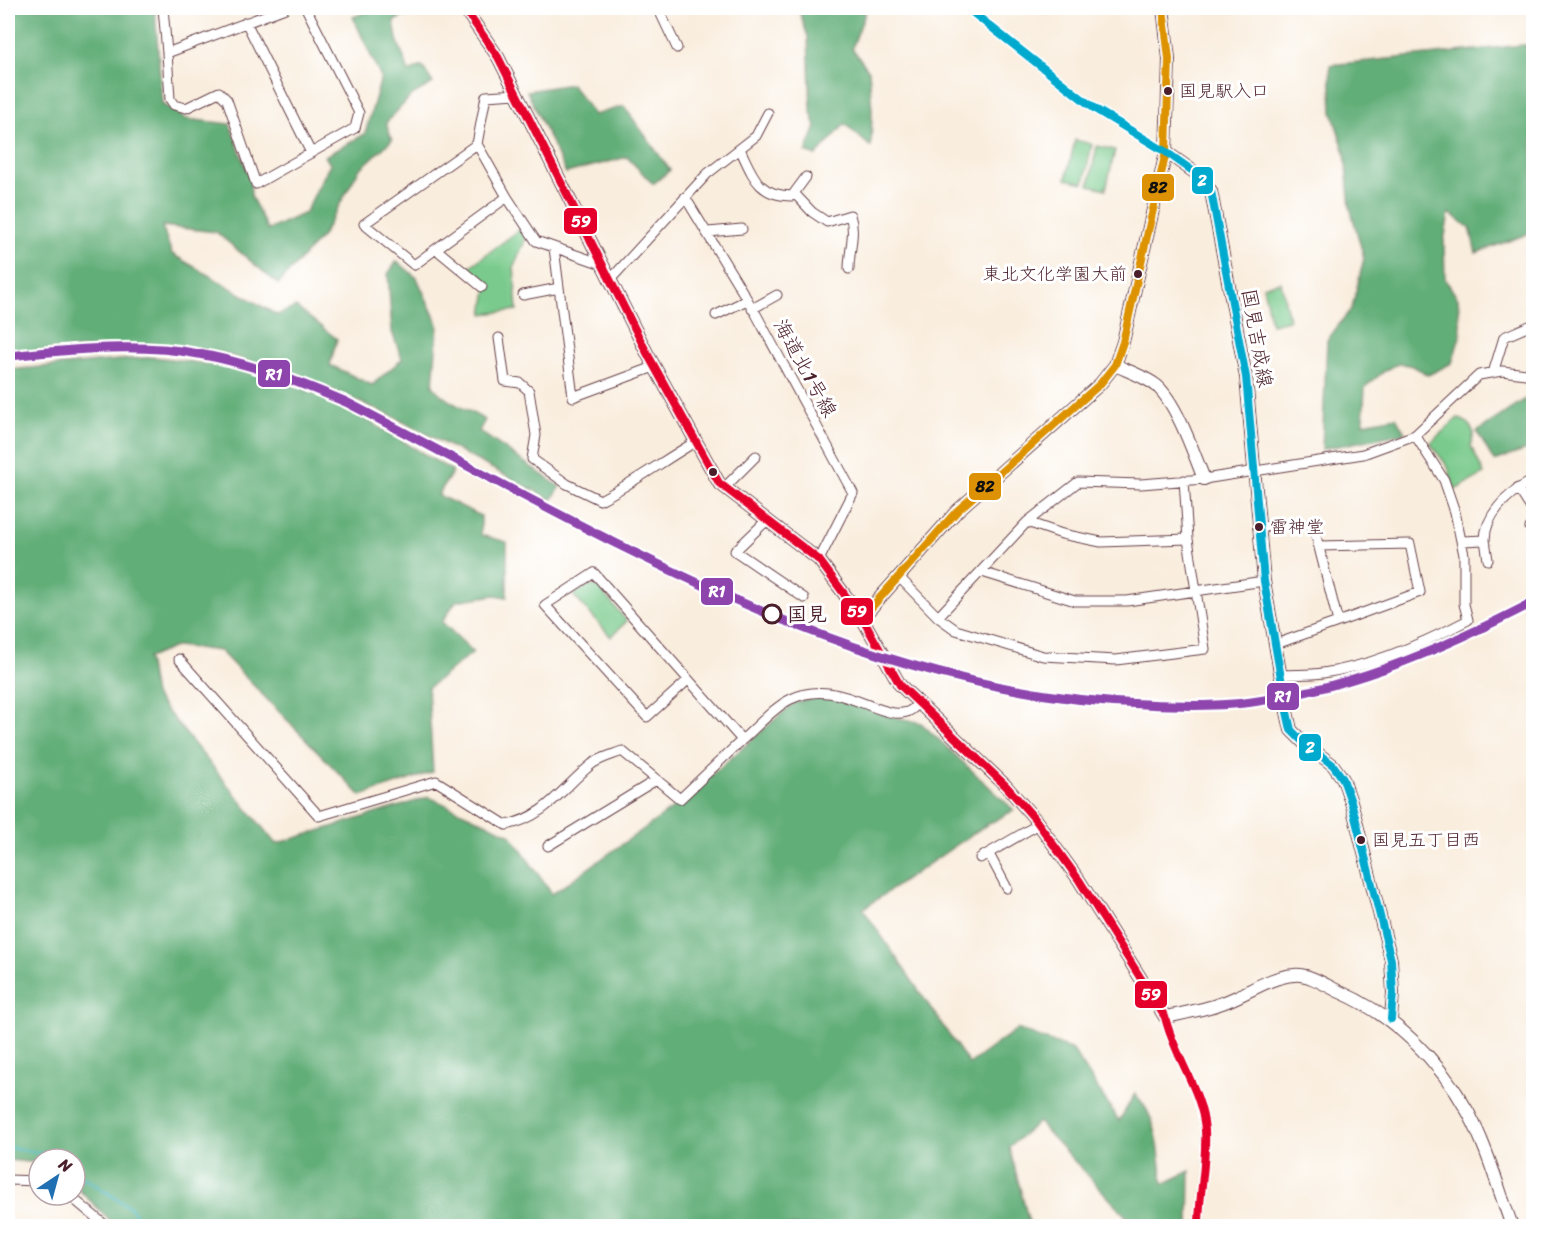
<svg xmlns="http://www.w3.org/2000/svg" width="1541" height="1234" font-family="Sriracha,'Klee One',sans-serif">
<style>
.green{fill:#79ca8c;stroke:#62745c;stroke-width:1.5}
.forest{fill:#62ae78;stroke:#566652;stroke-width:1.5}
.lines{fill:none;stroke-linecap:round;stroke-linejoin:round}
.stream{stroke:#40b1b9;stroke-width:3}
.minor-casing{stroke:#643e46;stroke-width:11}
.tertiary-casing{stroke:#643e46;stroke-width:14}
.minor{stroke:#fff;stroke-width:9}
.tertiary{stroke:#fff;stroke-width:12}
.bus-1-casing{stroke:#fff;stroke-width:12}
.bus-2-casing{stroke:#fff;stroke-width:12}
.bus-3-casing{stroke:#fff;stroke-width:12}
.bus-1{stroke:#dd9206;stroke-width:8}
.bus-2{stroke:#e4002b;stroke-width:8}
.bus-3{stroke:#00a9ce;stroke-width:8}
.rail-1-casing{stroke:#fff;stroke-width:14}
.rail-1{stroke:#8e44ad;stroke-width:9}
.bus-dot{fill:#4a1f2b;stroke:#fff;stroke-width:2}
.stop-dot{fill:#fff;stroke:#4a1f2b;stroke-width:3}
.labels{text-anchor:middle;dominant-baseline:central;stroke-width:6;stroke-linejoin:round;paint-order:stroke}
.bus-label{font-size:18px;fill:#4a1f2b;stroke:#fff;text-anchor:start}
.street-label{font-size:20px;fill:#4a1f2b;stroke:#fff}
.stop-label{font-size:20px;font-weight:bold;fill:#4a1f2b;stroke:#fff;text-anchor:start}
.line-badge{stroke:#fff;stroke-width:2}
.badge-label{font-size:16px;text-anchor:middle;font-weight:bold;fill:#fff}
.pale-badge-label{font-size:16px;text-anchor:middle;font-weight:bold;fill:#111}
</style>
<rect width="100%" height="100%" fill="#fff"/>
<filter id="ink" filterUnits="userSpaceOnUse"><feTurbulence type="fractalNoise" baseFrequency=".0167" numOctaves="2"/><feDisplacementMap in="SourceGraphic" scale="12" xChannelSelector="R" yChannelSelector="G"/><feConvolveMatrix kernelMatrix="1 2 1 2 8 2 1 2 1" color-interpolation-filters="sRGB"/></filter>
<filter id="wash" filterUnits="userSpaceOnUse"><feTurbulence type="fractalNoise" baseFrequency=".008" numOctaves="4" result="noise"/><feDisplacementMap in="SourceGraphic" scale="24" xChannelSelector="R" yChannelSelector="G"/><feGaussianBlur stdDeviation="1.35" result="paint"/><feColorMatrix in="noise" values="0 0 0 0 0 0 0 0 0 0 0 0 0 0 0 0 0 1.4 0 .05"/><feComposite in="paint" operator="in"/></filter>
<g filter="url(#wash)">
<rect width="100%" height="100%" fill="#f9eddd"/>
<path class="green" d="M1075,140L1092,144L1084,183L1066,179Z
M1097,146L1115,150L1106,189L1089,185Z
M522,228L527,236L514,266L517,310L483,314L488,283L468,268Z
M1281,282L1289,320L1271,324L1263,286Z
M1458,418L1468,423L1474,433L1471,446L1484,474L1455,490L1448,467L1430,443Z
M589,585L598,587L627,621L611,637L573,595Z"/>
<path class="forest" d="M8,8H155L162,104L186,119L230,124L250,179L251,196L268,230L305,213L330,164L325,156L365,134L381,78L353,17L377,8H399L405,16L394,21L397,39L409,72L422,66L433,83L412,95L386,123L392,140L359,170L322,236L278,284L216,232L162,226L172,254L277,315L296,307L337,339L330,365L372,385L402,359L392,332L388,274L397,261L417,278L438,325L433,386C446,403 466,408 485,420L479,431L560,487L552,500L394,417L304,378L218,352L154,344L8,353Z
M798,8H867L852,48L869,71L872,110L871,147L845,124L816,156L806,152L816,127L811,112L808,37Z
M1533,44V232L1476,253L1470,228L1449,213L1444,241L1445,279L1458,299L1461,333L1452,363L1428,375C1398,353 1390,367 1365,387L1363,423L1396,417L1405,433L1322,449L1327,340L1352,308L1364,258L1350,207L1345,153L1332,112L1330,65Z
M571,84L594,115L624,106L670,170L653,184L627,157L566,173L527,91Z
M153,357C203,362 249,370 296,386C348,404 405,444 453,471L438,495L481,516V535L507,542V597L495,595L456,601L442,622L473,652L428,688L433,772L361,796L220,651L177,646L148,658L154,695L276,844L429,797L510,834L552,894L676,806L794,703L818,697L841,700L878,713L921,723L1014,810L983,827L863,909L969,1064L1017,1029L1073,1050L1119,1121L1135,1094C1159,1118 1159,1152 1163,1184L1190,1171L1189,1226H1135L1038,1122L1009,1147L1030,1226H116L75,1186V1159H39V1163L8,1160V370Z
M1527,398L1533,412V448L1494,461L1477,432Z"/>
<g class="lines">
<path class="stream" d="M8,1147L49,1155L55,1159
M75,1172L131,1208L143,1226"/>
</g>
</g>
<g filter="url(#ink)">
<g class="lines">
<defs>
<path id="minor" d="M163,8L167,53L285,8
M658,8L677,48
M967,8L1095,109L1166,152
M466,11L483,8
M246,22L311,153
M167,53L170,99L174,105L186,108L219,92L227,100L256,184L355,128L359,113L306,8
M517,94L486,96L477,144L507,197L536,241L602,264
M477,144L364,224L414,265L507,197
M740,149C753,176 758,196 792,196L806,177
M795,194L812,212L827,222L850,215C856,233 849,250 849,269
M685,197L756,314L853,493L819,560
M708,232L742,229
M554,248L573,397L654,367
M436,249L482,287
M610,280L707,174L756,136L768,113
M523,295L559,288
M752,309L777,295
M716,315L747,300
M499,338L505,381L520,383L529,391L536,435L532,459L567,484L600,500C633,483 663,461 695,442
M1493,373L1504,337L1534,324
M724,488L756,456
M1518,488L1534,513
M767,520L735,551L804,598
M1027,522L1062,534L1101,542L1188,539
M1258,527L1313,524L1338,622L1276,644
M1530,528L1534,526
M1485,540L1488,560
M1462,541L1485,540C1485,516 1507,494 1528,483
M1319,546L1410,544L1420,592L1338,622
M982,572L1075,601H1127L1264,581
M898,576L938,617L956,630L1043,656L1116,660L1205,649L1188,539L1184,480
M938,617L1027,522L1078,482L1141,484L1204,479L1363,454L1415,435L1479,375L1502,371L1534,375
M179,659L319,816L436,781L506,825C545,818 563,787 592,764C600,758 612,755 622,751L680,799L742,740
M1281,675C1295,674 1310,675 1323,673C1372,666 1424,643 1468,620L1464,604V555L1455,512L1444,480L1415,435
M688,680L647,717L545,605L594,573L742,740C755,729 775,706 791,699C837,676 879,721 907,712C911,711 915,706 919,704
M548,846L656,780
M989,854L1007,888
M980,858L1039,824
M1165,1017C1174,1056 1202,1090 1205,1130C1207,1162 1199,1194 1199,1226
M8,1180L39,1181
M69,1195L106,1226"/>
<path id="tertiary" d="M464,8L498,57L648,355L719,483L819,560L862,618L900,685L1006,786L1035,819L1079,880L1165,1017C1184,1013 1204,1010 1222,1003C1246,995 1268,977 1294,975C1308,973 1327,986 1340,992C1395,1016 1439,1060 1468,1112C1487,1147 1498,1188 1512,1226
M1166,152L1197,174L1211,191L1246,377L1264,581L1284,695
M1115,365C1128,371 1146,377 1157,386C1177,404 1194,454 1204,479
M862,618L957,511L1100,384L1115,365L1123,342L1166,152L1169,59L1163,8
M1287,712L1291,730L1304,743L1333,765L1343,779L1352,805L1391,960L1393,993L1391,1019"/>
</defs>
<use href="#minor" class="minor-casing"/>
<use href="#tertiary" class="tertiary-casing"/>
<use href="#minor" class="minor"/>
<use href="#tertiary" class="tertiary"/>
<defs>
<path id="bus-1" d="M862,618L957,511L1100,384L1115,365L1123,342L1166,152L1169,59L1163,8"/>
<path id="bus-2" d="M464,8L498,57L648,355L719,483L819,560L862,618L900,685L1006,786L1035,819L1079,880L1165,1017C1174,1056 1202,1090 1205,1130C1207,1162 1199,1194 1199,1226"/>
<path id="bus-3" d="M967,8L1095,109L1166,152L1197,174L1211,191L1246,377L1264,581L1287,712L1291,730L1304,743L1333,765L1343,779L1352,805L1391,960L1393,993L1391,1019"/>
</defs>
<use href="#bus-1" class="bus-1-casing"/>
<use href="#bus-2" class="bus-2-casing"/>
<use href="#bus-3" class="bus-3-casing"/>
<use href="#bus-1" class="bus-1"/>
<use href="#bus-2" class="bus-2"/>
<use href="#bus-3" class="bus-3"/>
<defs>
<path id="rail-1" d="M8,356C70,350 137,342 199,354C250,363 299,382 346,402C597,531 856,695 1144,704C1184,706 1226,707 1265,700C1361,684 1447,647 1534,602"/>
</defs>
<use href="#rail-1" class="rail-1-casing"/>
<use href="#rail-1" class="rail-1"/>
</g>
</g>
<g class="bus-dot">
<circle cx="1168" cy="91" r="5"/>
<circle cx="1138" cy="274" r="5"/>
<circle cx="713" cy="472" r="5"/>
<circle cx="1259" cy="527" r="5"/>
<circle cx="1361" cy="840" r="5"/>
</g>
<circle class="stop-dot" cx="772" cy="614" r="9"/>
<g class="labels">
<g class="bus-label">
<text x="1179" y="91">国見駅入口</text>
<text x="1127" y="274" text-anchor="end">東北文化学園大前</text>
<text x="1270" y="527">雷神堂</text>
<text x="1372" y="840">国見五丁目西</text>
</g>
<g class="street-label">
<text transform="translate(1257 338) rotate(80)">国見吉成線</text>
<text transform="translate(805 368) rotate(61)">海道北1号線</text>
</g>
<g class="stop-label">
<text x="787" y="614">国見</text>
</g>
</g>
<g class="line-badge">
<rect x="1191" y="166" width="23" height="29" rx="6" fill="#00a9ce"/>
<rect x="1141" y="173" width="34" height="29" rx="6" fill="#dd9206"/>
<rect x="563" y="207" width="35" height="28" rx="6" fill="#e4002b"/>
<rect x="257" y="359" width="34" height="29" rx="6" fill="#8e44ad"/>
<rect x="968" y="472" width="34" height="29" rx="6" fill="#dd9206"/>
<rect x="700" y="577" width="34" height="29" rx="6" fill="#8e44ad"/>
<rect x="840" y="597" width="34" height="29" rx="6" fill="#e4002b"/>
<rect x="1266" y="682" width="34" height="29" rx="6" fill="#8e44ad"/>
<rect x="1298" y="733" width="24" height="29" rx="6" fill="#00a9ce"/>
<rect x="1134" y="980" width="34" height="29" rx="6" fill="#e4002b"/>
</g>
<g class="badge-label">
<text x="1202" y="186">2</text>
<text x="581" y="227">59</text>
<text x="274" y="380">R1</text>
<text x="717" y="597">R1</text>
<text x="857" y="617">59</text>
<text x="1283" y="702">R1</text>
<text x="1310" y="753">2</text>
<text x="1151" y="1000">59</text>
</g>
<g class="pale-badge-label">
<text x="1158" y="193">82</text>
<text x="985" y="492">82</text>
</g>
<rect width="1541" height="1234" fill="none" stroke="#fff" stroke-width="30"/>
<g transform="translate(57 1177) rotate(36)"><circle r="28" fill="#ffffff" stroke="#b7a5aa" stroke-width="1.5"/>
<path d="M0-4.5L10 22L0 15L-10 22Z" fill="#1f6fb2"/>
<text y="-9" font-size="16" font-weight="bold" text-anchor="middle" fill="#4a1f2b">N</text>
</g>
</svg>
